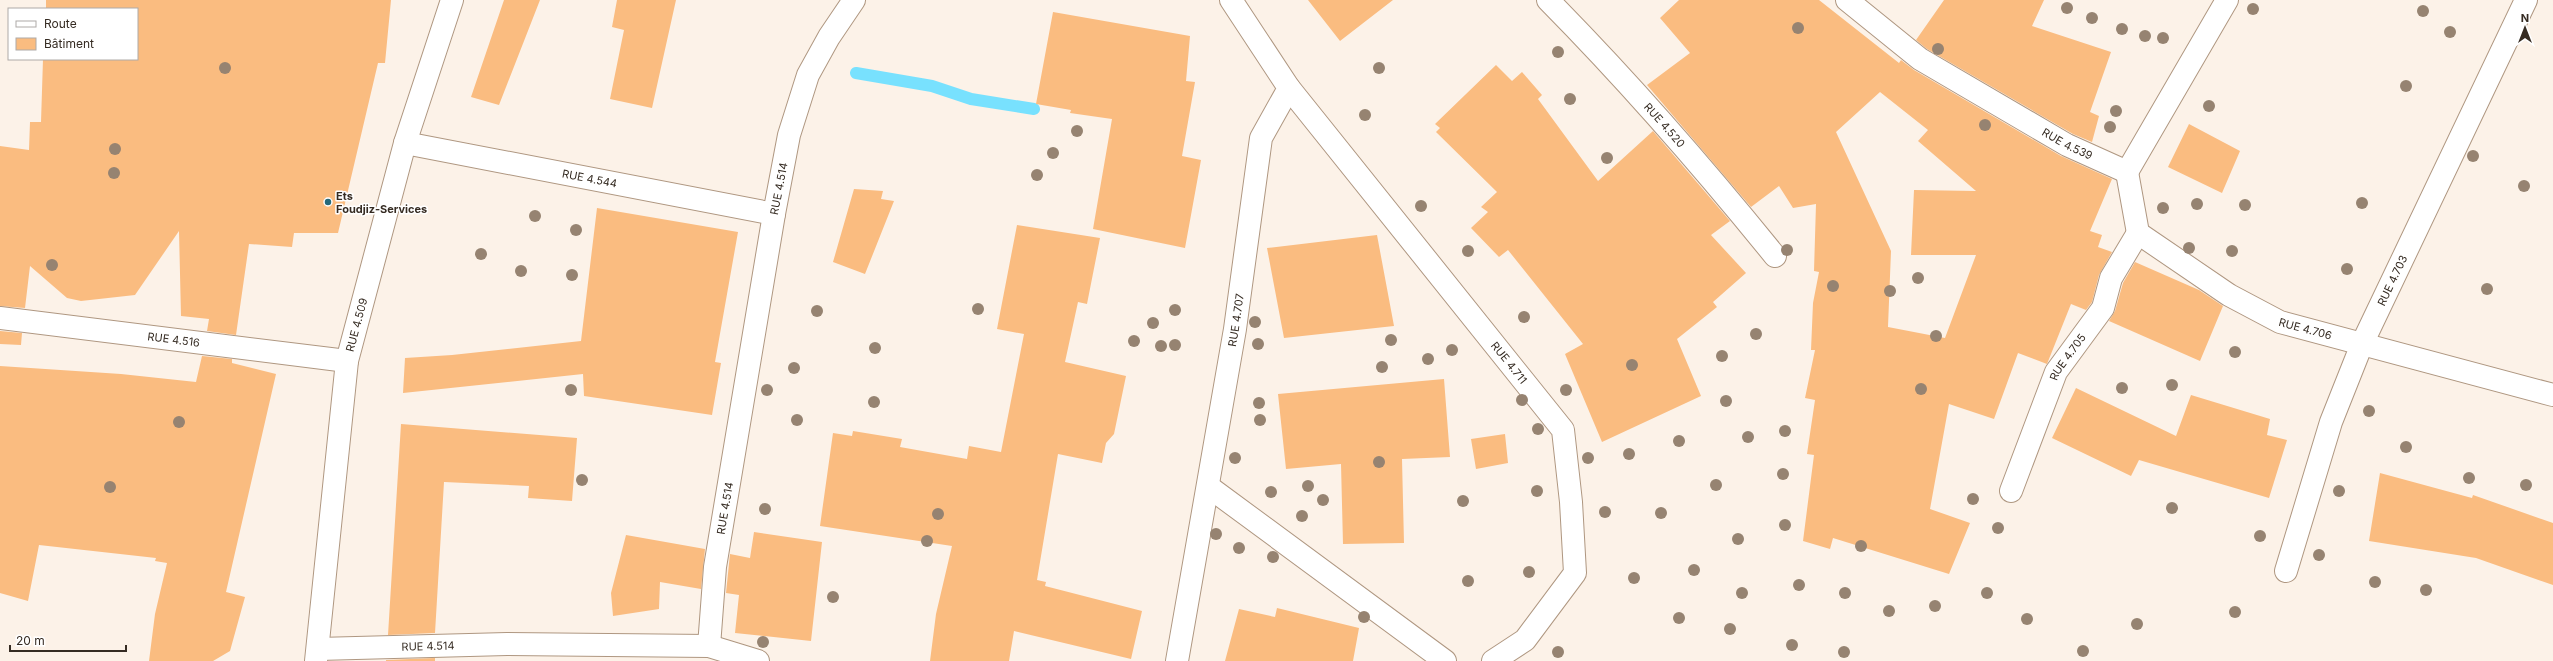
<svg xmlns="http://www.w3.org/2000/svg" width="2553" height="661" font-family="Inter,sans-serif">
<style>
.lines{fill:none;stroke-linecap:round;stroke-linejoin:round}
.stream{stroke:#78e1fe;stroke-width:12}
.building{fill:#fabc80;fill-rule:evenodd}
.minor-casing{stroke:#af9781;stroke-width:24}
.minor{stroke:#fff;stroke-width:22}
.tree{fill:#968371}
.poi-dot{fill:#25697a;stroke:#fff;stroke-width:1.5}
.labels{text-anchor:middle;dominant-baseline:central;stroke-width:3;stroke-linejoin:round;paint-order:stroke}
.street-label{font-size:11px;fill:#352b22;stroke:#fff}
.poi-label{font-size:11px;font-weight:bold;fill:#352b22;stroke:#fff;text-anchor:start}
</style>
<rect width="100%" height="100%" fill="#fcf2e8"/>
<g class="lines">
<path class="stream" d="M856,73L932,86L971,99L1034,109"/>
</g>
<path class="building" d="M46,0H391L385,63H378L338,233H294L292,247L249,244L236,335L207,331L209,319L181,316L179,231L135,295L81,301L67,298L30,266L25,308L0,306V146L29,150L30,122H41L43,59H137V9H46Z
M504,0H540L499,105L471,97Z
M617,0H676L652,108L610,99L624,30L612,27Z
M1308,0H1393L1340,41Z
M1679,0H1819L1899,63L1901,60L1914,70L2061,156L2112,179L2090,231L2102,235L2098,247L2112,252L2099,275L2092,302L2086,310L2071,304L2047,364L2018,353L1994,419L1949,404L1930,509L1970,523L1949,574L1833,538L1830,549L1803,541L1814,455L1807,454L1815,400L1805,398L1815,350H1811L1813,303L1819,272L1814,271L1816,204L1793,208L1779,186L1751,207L1647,85L1690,53L1660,18ZM1880,92L1928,130L1918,141L1976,191L1914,190L1911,255H1976L1945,338L1888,327L1891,251L1836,132Z
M1944,0H2044L2032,26L2111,52L2090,112L2099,116L2092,142L2073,134L1927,49L1916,40Z
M1053,12L1190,36L1186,81L1195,82L1182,156L1201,160L1185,248L1093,229L1112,119L1070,113L1071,110L1036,104Z
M1496,65L1512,81L1522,72L1542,95L1538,99L1598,181L1653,131L1730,221L1711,235L1746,273L1713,302L1717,307L1677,339L1701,396L1602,442L1565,354L1583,344L1508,250L1499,257L1471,228L1488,212L1481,207L1497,192L1436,132L1440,128L1435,124Z
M2189,124L2240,151L2222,193L2168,167Z
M854,189L883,191L881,199L894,201L865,274L833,262Z
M597,208L738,232L715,362L721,363L712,415L584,396L583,374L403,393L405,358L452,355L581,341Z
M1017,225L1100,238L1087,304L1078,302L1065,362L1126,376L1114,434L1106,443L1102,463L1058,454L1037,580L1046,582L1045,586L1142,611L1131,659L1014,631L1009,661H930L936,614L952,546L820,526L833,433L852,436L853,431L902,439L900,447L967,459L969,446L1001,452L1024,334L997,329Z
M1377,235L1394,326L1284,338L1267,248Z
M2135,262L2199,290L2223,306L2200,361L2109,321L2115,311L2123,283Z
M0,331L22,333L21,345L0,344Z
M202,356L232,359V363L276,374L226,592L245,597L230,651L213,661H149L155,614L167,563L155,561L156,558L39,545L28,601L0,593V366L121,374L196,382Z
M1444,379L1450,457L1402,459L1404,543L1343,544L1341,464L1286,469L1278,394Z
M2076,388L2176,436L2191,395L2270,419L2267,435L2287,440L2269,498L2139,460L2131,476L2052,438Z
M401,424L577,438L572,501L528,498L529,486L444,482L435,633L388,635Z
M1505,434L1508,463L1476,469L1471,439Z
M2380,473L2472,498L2473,495L2553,523V585L2476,558L2369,541Z
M754,532L822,542L811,641L735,633L739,595L726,593L730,554L750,558Z
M626,535L705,549L701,589L660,582L659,609L613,616L611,593Z
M1277,608L1359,628L1353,661H1225L1239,609L1275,617Z
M435,658V661H386V660Z"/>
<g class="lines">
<defs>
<g id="minor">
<path id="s1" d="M1548,0C1628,81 1703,167 1775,256"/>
<path id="s2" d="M1847,0L1920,59L2067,145L2127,172L2227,0"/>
<path id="s3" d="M1289,88L1563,430L1571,502L1575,573L1525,640L1493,661"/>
<path id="s4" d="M405,143L774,214"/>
<path id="s5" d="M2127,172L2138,233L2229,295L2280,322L2553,395"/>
<path id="s6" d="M0,318L347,361"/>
<path d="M1209,487L1445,661"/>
<path id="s7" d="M2011,491L2056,372L2103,308L2111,278L2138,233"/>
<path id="s8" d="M2286,571L2331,422L2362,344L2526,0"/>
<path d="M709,646L758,661"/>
<path id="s9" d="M318,649L507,644L709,646L715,567L774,214L789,135L808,75L829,37L854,0"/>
<path id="s10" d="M316,661L347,361L405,143L452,0"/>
<path id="s11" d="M1177,661L1235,329L1261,138L1289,88L1231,0"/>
</g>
</defs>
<use href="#minor" class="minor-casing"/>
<use href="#minor" class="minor"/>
</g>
<g class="tree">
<circle cx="2067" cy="8" r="6"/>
<circle cx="2253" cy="9" r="6"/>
<circle cx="2423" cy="11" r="6"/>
<circle cx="2092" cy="18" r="6"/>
<circle cx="1798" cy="28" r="6"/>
<circle cx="2122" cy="29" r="6"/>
<circle cx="2450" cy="32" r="6"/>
<circle cx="2145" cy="36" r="6"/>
<circle cx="2163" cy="38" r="6"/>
<circle cx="1938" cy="49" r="6"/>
<circle cx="1558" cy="52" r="6"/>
<circle cx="225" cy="68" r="6"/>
<circle cx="1379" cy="68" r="6"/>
<circle cx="2406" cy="86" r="6"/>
<circle cx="1570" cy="99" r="6"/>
<circle cx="2209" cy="106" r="6"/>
<circle cx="2116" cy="111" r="6"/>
<circle cx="1365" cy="115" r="6"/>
<circle cx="1985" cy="125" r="6"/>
<circle cx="2110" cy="127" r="6"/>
<circle cx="1077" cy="131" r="6"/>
<circle cx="115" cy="149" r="6"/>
<circle cx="1053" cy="153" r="6"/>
<circle cx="2473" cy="156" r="6"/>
<circle cx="1607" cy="158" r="6"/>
<circle cx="114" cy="173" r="6"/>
<circle cx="1037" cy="175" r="6"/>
<circle cx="2524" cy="186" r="6"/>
<circle cx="2362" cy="203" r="6"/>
<circle cx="2197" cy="204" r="6"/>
<circle cx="2245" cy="205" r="6"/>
<circle cx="1421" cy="206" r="6"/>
<circle cx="2163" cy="208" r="6"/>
<circle cx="535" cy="216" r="6"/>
<circle cx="576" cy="230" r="6"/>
<circle cx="2189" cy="248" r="6"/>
<circle cx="1787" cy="250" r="6"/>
<circle cx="1468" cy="251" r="6"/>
<circle cx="2232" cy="251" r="6"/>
<circle cx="481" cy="254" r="6"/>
<circle cx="52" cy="265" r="6"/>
<circle cx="2347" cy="269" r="6"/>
<circle cx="521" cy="271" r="6"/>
<circle cx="572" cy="275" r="6"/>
<circle cx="1918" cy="278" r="6"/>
<circle cx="1833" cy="286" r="6"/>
<circle cx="2487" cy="289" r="6"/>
<circle cx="1890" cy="291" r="6"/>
<circle cx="978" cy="309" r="6"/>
<circle cx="1175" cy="310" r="6"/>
<circle cx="817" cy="311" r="6"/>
<circle cx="1524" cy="317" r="6"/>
<circle cx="1255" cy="322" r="6"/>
<circle cx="1153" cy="323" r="6"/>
<circle cx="1756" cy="334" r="6"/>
<circle cx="1936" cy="336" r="6"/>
<circle cx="1391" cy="340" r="6"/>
<circle cx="1134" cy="341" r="6"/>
<circle cx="1258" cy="344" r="6"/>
<circle cx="1175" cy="345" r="6"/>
<circle cx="1161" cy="346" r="6"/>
<circle cx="875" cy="348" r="6"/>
<circle cx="1452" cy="350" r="6"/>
<circle cx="2235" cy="352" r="6"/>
<circle cx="1722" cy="356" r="6"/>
<circle cx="1428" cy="359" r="6"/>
<circle cx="1632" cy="365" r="6"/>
<circle cx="1382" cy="367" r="6"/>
<circle cx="794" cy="368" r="6"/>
<circle cx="2172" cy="385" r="6"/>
<circle cx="2122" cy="388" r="6"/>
<circle cx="1921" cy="389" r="6"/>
<circle cx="571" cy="390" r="6"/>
<circle cx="767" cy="390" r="6"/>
<circle cx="1566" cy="390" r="6"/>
<circle cx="1522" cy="400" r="6"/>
<circle cx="1726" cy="401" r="6"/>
<circle cx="874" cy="402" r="6"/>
<circle cx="1259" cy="403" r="6"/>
<circle cx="2369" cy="411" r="6"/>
<circle cx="797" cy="420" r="6"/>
<circle cx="1260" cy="420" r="6"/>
<circle cx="179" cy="422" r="6"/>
<circle cx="1538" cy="429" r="6"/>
<circle cx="1785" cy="431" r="6"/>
<circle cx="1748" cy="437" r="6"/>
<circle cx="1679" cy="441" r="6"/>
<circle cx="2406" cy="447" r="6"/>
<circle cx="1629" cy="454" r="6"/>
<circle cx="1235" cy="458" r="6"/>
<circle cx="1588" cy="458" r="6"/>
<circle cx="1379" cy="462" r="6"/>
<circle cx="1783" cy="474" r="6"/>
<circle cx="2469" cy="478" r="6"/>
<circle cx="582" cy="480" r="6"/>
<circle cx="1716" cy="485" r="6"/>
<circle cx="2526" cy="485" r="6"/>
<circle cx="1308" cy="486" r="6"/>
<circle cx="110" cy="487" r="6"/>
<circle cx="1537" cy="491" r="6"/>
<circle cx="2339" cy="491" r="6"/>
<circle cx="1271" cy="492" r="6"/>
<circle cx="1973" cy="499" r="6"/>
<circle cx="1323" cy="500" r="6"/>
<circle cx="1463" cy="501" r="6"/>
<circle cx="2172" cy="508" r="6"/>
<circle cx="765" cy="509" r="6"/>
<circle cx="1605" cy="512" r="6"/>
<circle cx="1661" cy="513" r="6"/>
<circle cx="938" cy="514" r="6"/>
<circle cx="1302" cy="516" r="6"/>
<circle cx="1785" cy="525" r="6"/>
<circle cx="1998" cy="528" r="6"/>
<circle cx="1216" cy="534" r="6"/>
<circle cx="2260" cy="536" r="6"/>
<circle cx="1738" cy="539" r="6"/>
<circle cx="927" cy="541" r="6"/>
<circle cx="1861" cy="546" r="6"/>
<circle cx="1239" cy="548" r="6"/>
<circle cx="2319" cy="555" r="6"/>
<circle cx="1273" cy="557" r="6"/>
<circle cx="1694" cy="570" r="6"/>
<circle cx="1529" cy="572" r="6"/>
<circle cx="1634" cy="578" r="6"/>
<circle cx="1468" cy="581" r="6"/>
<circle cx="2375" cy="582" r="6"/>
<circle cx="1799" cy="585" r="6"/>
<circle cx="2426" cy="590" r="6"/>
<circle cx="1742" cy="593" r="6"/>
<circle cx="1845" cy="593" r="6"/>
<circle cx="1987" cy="593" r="6"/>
<circle cx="833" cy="597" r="6"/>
<circle cx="1935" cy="606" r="6"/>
<circle cx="1889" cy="611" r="6"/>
<circle cx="2235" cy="612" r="6"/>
<circle cx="1364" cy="617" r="6"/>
<circle cx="1679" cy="618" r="6"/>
<circle cx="2027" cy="619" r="6"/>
<circle cx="2137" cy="624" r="6"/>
<circle cx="1730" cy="629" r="6"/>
<circle cx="763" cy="642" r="6"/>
<circle cx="1792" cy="645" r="6"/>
<circle cx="2083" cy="651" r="6"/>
<circle cx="1558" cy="652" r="6"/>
<circle cx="1844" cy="652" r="6"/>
</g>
<circle class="poi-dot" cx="328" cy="202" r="4"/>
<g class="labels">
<g class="street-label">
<text stroke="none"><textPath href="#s1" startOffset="171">RUE 4.520</textPath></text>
<text stroke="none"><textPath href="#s2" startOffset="264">RUE 4.539</textPath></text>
<text stroke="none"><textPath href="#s4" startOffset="188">RUE 4.544</textPath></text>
<text stroke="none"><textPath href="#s9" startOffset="854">RUE 4.514</textPath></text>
<text stroke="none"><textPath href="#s8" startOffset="310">RUE 4.703</textPath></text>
<text stroke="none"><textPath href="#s11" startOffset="346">RUE 4.707</textPath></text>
<text stroke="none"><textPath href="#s10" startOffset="339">RUE 4.509</textPath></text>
<text stroke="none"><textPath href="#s5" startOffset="256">RUE 4.706</textPath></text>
<text stroke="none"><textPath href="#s6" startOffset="175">RUE 4.516</textPath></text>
<text stroke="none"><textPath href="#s7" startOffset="146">RUE 4.705</textPath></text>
<text stroke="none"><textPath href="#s3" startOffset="352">RUE 4.711</textPath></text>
<text stroke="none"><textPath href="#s9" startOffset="530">RUE 4.514</textPath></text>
<text stroke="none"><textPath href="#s9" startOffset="110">RUE 4.514</textPath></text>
</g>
<g class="poi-label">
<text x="336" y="196">Ets<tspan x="336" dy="13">Foudjiz-Services</tspan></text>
</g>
</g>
<rect x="8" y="8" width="130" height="52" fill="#ffffff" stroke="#aeaaa7"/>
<rect x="16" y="21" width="20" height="6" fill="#ffffff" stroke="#aeaaa7"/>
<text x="44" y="28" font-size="12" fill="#352b22">Route</text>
<rect x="16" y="38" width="20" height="12" fill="#fabc80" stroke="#aeaaa7"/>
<text x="44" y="48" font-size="12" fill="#352b22">Bâtiment</text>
<g transform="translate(2525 28)" stroke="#ffffff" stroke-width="3" paint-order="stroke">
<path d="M0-3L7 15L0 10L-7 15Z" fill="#352b22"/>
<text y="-6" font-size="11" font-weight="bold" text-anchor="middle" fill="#352b22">N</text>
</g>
<path d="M10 645v6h116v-6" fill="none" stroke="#352b22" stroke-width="2"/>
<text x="16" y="645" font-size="12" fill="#352b22" stroke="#ffffff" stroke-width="3" paint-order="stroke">20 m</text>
</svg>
